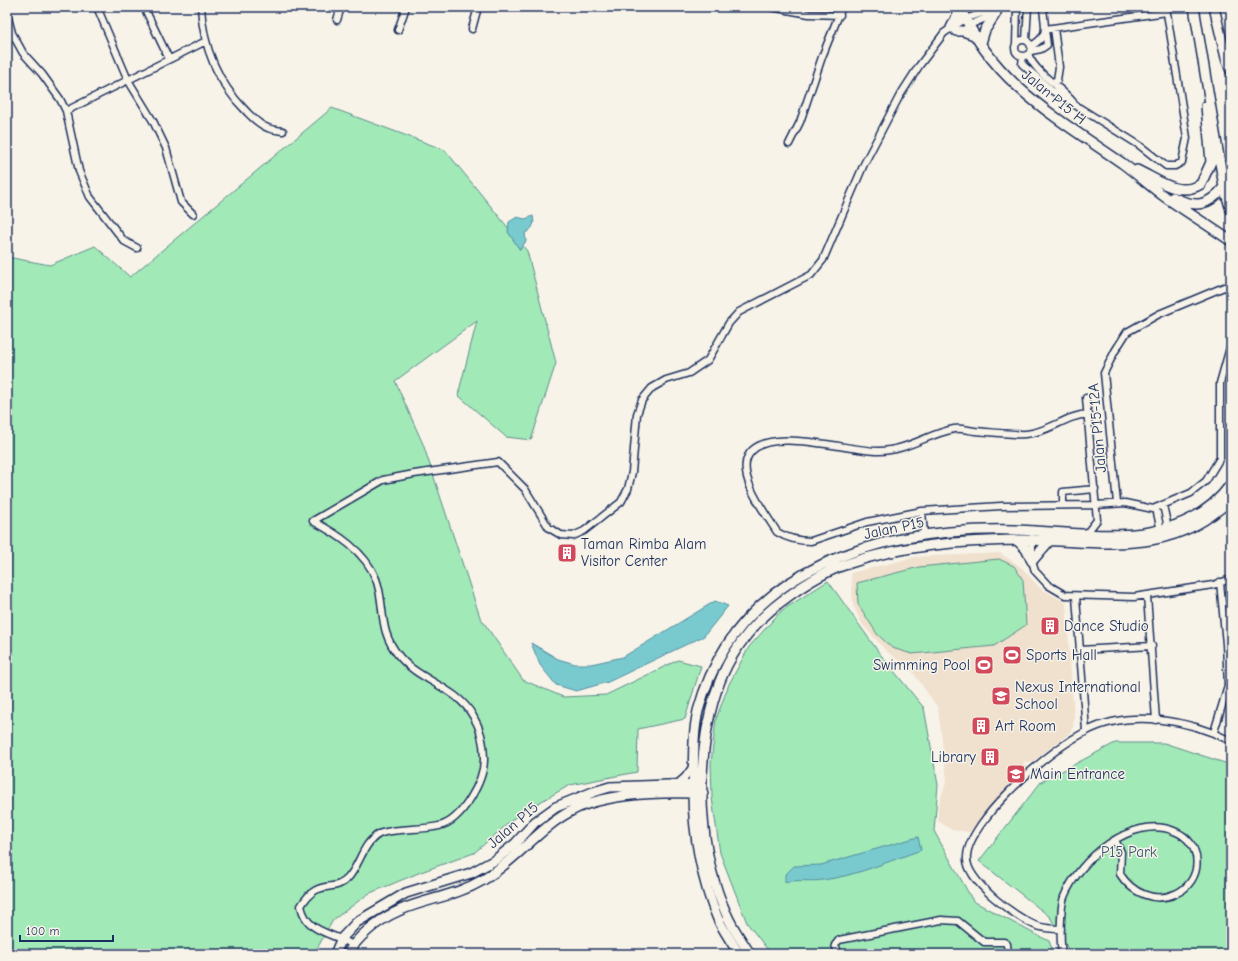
<svg xmlns="http://www.w3.org/2000/svg" width="1238" height="961" font-family="'Comic Neue',sans-serif">
<style>
.built{fill:#f0e0ce}
.green{fill:#a1e9b7;stroke:#5e8c8a}
.water{fill:#79cace;stroke:#538ca1}
.lines{fill:none;stroke-linecap:round;stroke-linejoin:round}
.street-casing{stroke:#1b2f5e;stroke-width:9}
.secondary-casing{stroke:#1b2f5e;stroke-width:12}
.street{stroke:#f7f3e8;stroke-width:6}
.secondary{stroke:#f7f3e8;stroke-width:9}
.labels{text-anchor:middle;dominant-baseline:central;stroke-width:3;stroke-linejoin:round;paint-order:stroke}
.street-label{font-size:15px;fill:#1b2f5e;stroke:#f7f3e8}
.poi-label{font-size:15px;fill:#1b2f5e;stroke:#f7f3e8;text-anchor:start}
.park-label{font-size:15px;fill:#365470;stroke:#f7f3e8}
</style>
<rect width="100%" height="100%" fill="#f7f3e8"/>
<filter id="ink" filterUnits="userSpaceOnUse"><feTurbulence type="fractalNoise" baseFrequency=".025" numOctaves="2"/><feDisplacementMap in="SourceGraphic" scale="8" xChannelSelector="R" yChannelSelector="G"/><feConvolveMatrix kernelMatrix="1 2 1 2 8 2 1 2 1" color-interpolation-filters="sRGB"/></filter>
<g filter="url(#ink)">
<path class="built" d="M1000,553L1021,567L1040,588L1066,603L1074,718L1073,727L1069,734L1037,758L1034,762H1023L1027,768L969,832L952,830L938,821V806L947,780L938,708L912,671L885,650L862,624L853,605L851,573L916,557Z"/>
<path class="green" d="M332,108L445,150L527,251L556,363L531,440L506,437L458,395L477,321L395,381L423,444L480,617L523,680L563,697L606,695L678,660L701,666L685,719L638,729L637,772L570,785L519,814L474,853L421,872L368,894L333,920L314,954H7V257L50,265L95,246L130,277Z
M999,559L1014,566L1023,580L1026,625L994,646L912,654L892,648L877,634L858,604L857,583L919,567Z
M828,581L880,654L924,708L938,785L934,831L973,901L1029,931L1049,941L1054,954H771L747,923L720,853L712,798L711,763L716,719L729,684L749,647L781,611Z
M1115,743H1164L1231,765V954H1071L1050,917L979,861L1041,782Z"/>
<path class="water" d="M533,216C535,224 533,229 525,233L526,241L520,250L508,232L509,222L517,217L525,219Z
M715,601L728,606L704,636L608,682L576,691L556,685L540,665L531,643L558,659L575,664H591L623,657Z
M918,837L921,850C889,861 856,876 823,880C810,882 798,879 785,882V875L794,866L821,865Z"/>
<g class="lines">
<defs>
<path id="street" d="M97,7L128,80L153,121L166,148L181,202L193,214
M144,7L169,59
M201,7C203,47 218,83 246,111C252,117 259,125 268,128C272,130 278,130 283,131
M771,7L809,14L840,15
M7,14L12,33L23,53L42,74L60,99L66,111L79,171L90,197L124,241L137,248
M337,20L341,7
M967,26L993,15L1002,7
M472,29L478,7
M398,30L406,7
M1015 48a8 8 0 1 1 16 0a8 8 0 1 1-16 0Z
M1026,40L1028,7
M1016,44L1017,7
M1031,46C1051,35 1044,26 1043,7
M1031,51L1041,49L1047,45L1045,29L1167,12
M1028,54C1036,74 1060,86 1073,102
M1023,56L1022,64L1051,90L1139,145L1166,166H1175L1182,162L1187,138L1166,7
M1053,82L1057,80L1059,67L1054,28
M66,111L206,41
M789,144L800,122L822,57L842,7
M1089,414C1066,415 1050,432 1026,434C1010,435 991,432 975,431C968,430 960,428 954,429C928,434 906,451 879,451C851,452 764,424 748,456C737,477 766,514 777,532C788,539 799,541 811,541L867,522L922,511L1001,506L1096,505L1125,503L1153,509L1191,493L1206,481L1220,458V383L1231,344
M1117,503L1104,373L1115,351L1127,332L1159,314L1224,287L1228,288L1231,292
M1063,505V492L1095,489
M1163,505L1168,528
M1156,508L1161,531
M922,511L924,534
M313,521L383,480L414,474L498,462L525,489L549,528L561,535L573,536L584,531L621,502L628,489L632,472L637,414L642,400L652,388L666,380L689,373L708,360L729,323L739,312L811,275L823,260L864,164L899,97L919,66L944,33L965,19L988,11L992,7
M313,521C337,534 365,551 376,579C386,606 377,630 399,656C419,681 457,687 473,716C481,729 484,744 484,759C484,781 462,821 439,826C424,830 391,828 379,834C362,844 360,865 348,878C333,894 318,877 301,906C307,934 332,932 353,945
M1086,534L1097,520L1086,398
M1032,538V561L1035,571L1048,585L1065,595L1134,597L1213,585L1231,579
M1147,596L1156,720
M1076,597L1086,731
M1079,650L1152,646
M1214,732L1228,686L1226,644L1220,582
M677,784L685,777L693,766
M1061,929C1053,929 1044,928 1037,926C1016,918 964,880 967,856C968,837 992,809 1005,796C1029,771 1055,748 1085,732C1129,708 1189,720 1231,741
M839,954L835,945L839,940L941,920L958,921L984,942H1004L1007,944L1008,954
M1062,954C1060,942 1060,908 1064,897C1079,860 1132,814 1174,831C1204,842 1204,882 1175,894C1154,903 1132,893 1120,874L1121,852L1115,840"/>
<path id="secondary" d="M960,7C993,83 1057,118 1122,163C1137,174 1150,186 1165,197C1187,212 1209,226 1231,241
M979,7H984
M1194,7L1224,187L1231,210
M1214,7L1226,58L1231,71
M951,28L957,16V7
M956,31H963L977,36
M981,43L985,30L996,13
M1137,170C1158,180 1179,198 1201,184L1211,162L1206,106
M1223,179L1231,168
M1173,197C1195,208 1208,207 1224,187
M1017,540L1026,549L1032,561L1050,540
M703,793H693C694,766 692,737 698,711C737,566 882,527 1015,530C1088,532 1181,554 1231,484
M335,954L342,938L357,922L406,893L471,873L495,860L515,844L535,822L556,807L593,792L610,787L698,784
M348,954C353,944 359,938 367,931C404,898 444,903 483,880C520,858 547,817 587,804C621,793 658,792 693,793C693,832 702,883 718,919C724,931 732,943 739,954
M750,954C742,941 732,928 726,913C702,860 697,792 706,735C715,674 740,630 790,595C808,582 826,571 847,564C901,545 961,541 1018,540C1097,539 1167,561 1231,499"/>
</defs>
<use href="#street" class="street-casing"/>
<use href="#secondary" class="secondary-casing"/>
<use href="#street" class="street"/>
<use href="#secondary" class="secondary"/>
</g>
</g>
<defs>
<symbol id="building-square" viewBox="-11 -11 22 22"><rect x="-9" y="-9" width="18" height="18" rx="4" fill="#d1495b" stroke="#f7f3e8"/><path d="M-4-6H4V6H1V3H-1V6H-4ZM-2.5-4.3h1.7v1.8h-1.7ZM.8-4.3h1.7v1.8H.8ZM-2.5-1h1.7V.8h-1.7ZM.8-1h1.7V.8H.8Z" fill="#fff"/></symbol>
<symbol id="stadium-square" viewBox="-11 -11 22 22"><rect x="-9" y="-9" width="18" height="18" rx="4" fill="#d1495b" stroke="#f7f3e8"/><path d="M0-5a6.5 5 0 1 0 0 10a6.5 5 0 1 0 0-10ZM-3.5-1.8h7v3.6h-7Z" fill="#fff"/></symbol>
<symbol id="school-square" viewBox="-11 -11 22 22"><rect x="-9" y="-9" width="18" height="18" rx="4" fill="#d1495b" stroke="#f7f3e8"/><path d="M0-5L7-2L0 1L-7-2ZM-4 1L0 2.5L4 1V4Q0 6-4 4Z" fill="#fff"/></symbol>
</defs>
<g fill-rule="evenodd">
<use href="#building-square" x="556" y="542" width="22" height="22"/>
<use href="#building-square" x="1039" y="615" width="22" height="22"/>
<use href="#stadium-square" x="1001" y="644" width="22" height="22"/>
<use href="#stadium-square" x="973" y="654" width="22" height="22"/>
<use href="#school-square" x="990" y="685" width="22" height="22"/>
<use href="#building-square" x="970" y="715" width="22" height="22"/>
<use href="#building-square" x="979" y="746" width="22" height="22"/>
<use href="#school-square" x="1005" y="763" width="22" height="22"/>
</g>
<g class="labels">
<g class="street-label">
<text transform="translate(1054 97) rotate(39)">Jalan P15 H</text>
<text transform="translate(1097 428) rotate(-95)">Jalan P15-12A</text>
<text transform="translate(894 528) rotate(-12)">Jalan P15</text>
<text transform="translate(513 825) rotate(-41)">Jalan P15</text>
</g>
<g class="poi-label">
<text x="581" y="544">Taman Rimba Alam<tspan x="581" dy="17">Visitor Center</tspan></text>
<text x="1064" y="626">Dance Studio</text>
<text x="1026" y="655">Sports Hall</text>
<text x="970" y="665" text-anchor="end">Swimming Pool</text>
<text x="1015" y="687">Nexus International<tspan x="1015" dy="17">School</tspan></text>
<text x="995" y="726">Art Room</text>
<text x="976" y="757" text-anchor="end">Library</text>
<text x="1030" y="774">Main Entrance</text>
</g>
<g class="park-label">
<text x="1129" y="852">P15 Park</text>
</g>
</g>
<rect width="1238" height="961" fill="none" stroke="#f7f3e8" stroke-width="24"/>
<rect x="12" y="12" width="1214" height="937" fill="none" stroke="#1b2f5e" stroke-width="1.5" filter="url(#ink)"/>
<path d="M20 935v6h93v-6" fill="none" stroke="#1b2f5e" stroke-width="2"/>
<text x="26" y="935" font-size="12" fill="#1b2f5e" stroke="#f7f3e8" stroke-width="3" paint-order="stroke">100 m</text>
</svg>
